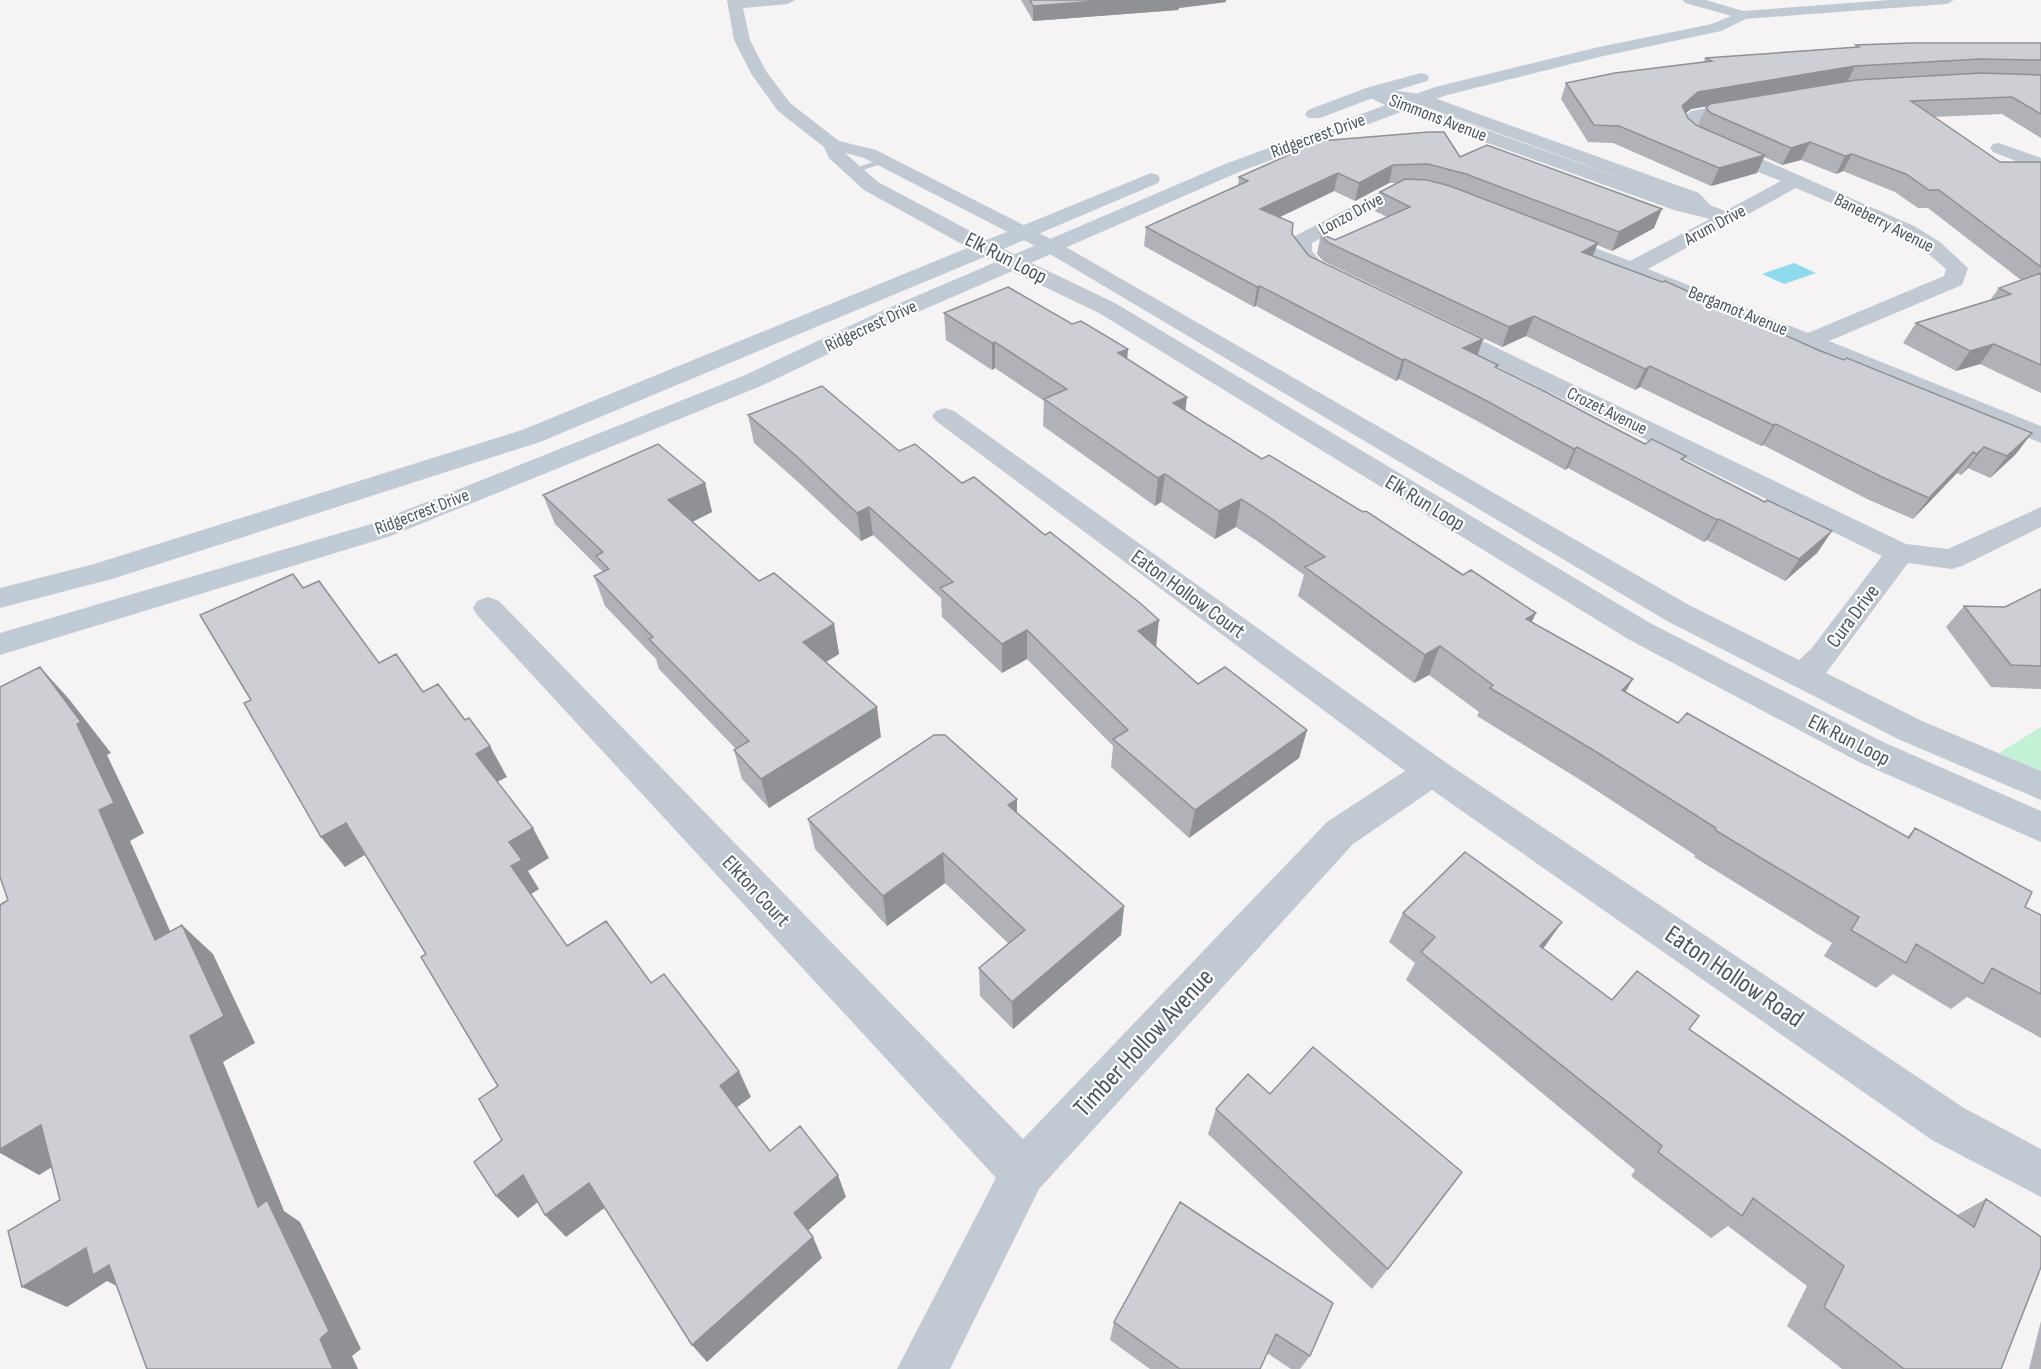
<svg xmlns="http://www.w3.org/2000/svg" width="2041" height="1369" font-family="'Sofia Sans Condensed',sans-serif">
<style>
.green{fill:#c3f1d5}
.water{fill:#90daee}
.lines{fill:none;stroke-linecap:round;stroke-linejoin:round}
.lane{fill:#c1cad2;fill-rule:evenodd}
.street{fill:#c1cad2;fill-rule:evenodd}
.secondary{fill:#c1cbd6;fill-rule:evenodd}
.wall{fill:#b0b2b7;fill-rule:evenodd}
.shaded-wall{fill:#909195}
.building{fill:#cdcfd5;stroke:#909195;stroke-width:1.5}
.labels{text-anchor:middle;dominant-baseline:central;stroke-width:4.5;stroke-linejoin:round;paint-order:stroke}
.far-street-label{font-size:18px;fill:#4a5661;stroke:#fff}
.street-label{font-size:21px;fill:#4a5661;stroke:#fff}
.near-street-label{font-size:26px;fill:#4a5661;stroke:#fff}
</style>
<rect width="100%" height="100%" fill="#f5f3f3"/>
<path class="green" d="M2041,727V771L1999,753Z"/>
<path class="water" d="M1794,263L1816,273L1784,284L1762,274Z"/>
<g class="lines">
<path class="lane" d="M882,159L890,161L854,173L849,170Z"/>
<path class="street" d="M727,0H795L788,4L743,8L750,40L766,71L790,103L839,141L876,150L1059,243L1689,605L1799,660L1811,649L1882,556L1431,334L1427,329L1431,324L1439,322L1447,324L1906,544L1948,549L2041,507V527L1962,566L1952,569L1908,563L1826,673L1922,721L2041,771V800L1898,739L1667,621L1045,251L864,158L845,153L878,182L1023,259L1115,303L1650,623L1883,742L2041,811V842L1859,762L1628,639L1099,313L1007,269L864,190L829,158L824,147L778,111L752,75L734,40Z
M1683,0H1706L1743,11L1889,0H1954L1947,4L1743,19L1685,3Z
M1372,87L1426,95L1699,193L1710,205L1725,211L1781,181C1757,171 1685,147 1677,123L1691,111L1747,101L1753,102L1755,106L1753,110L1702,119L1696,126L1712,137L1914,226L1940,242L1968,268L1962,285L1829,341L2041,426V443L1546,242L1543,238L1546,234L1553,232L1630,261L1710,219L1674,210L1396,110L1366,96L1364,92ZM1408,102L1417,104L1647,187ZM1796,188C1848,211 1904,230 1946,269L1944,276L1808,333L1648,269Z
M1999,143L2041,158V171L1993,152L1990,148L1993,144Z
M1397,183L1427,186L1430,190L1427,194L1400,195L1312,243V251L1322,263L1338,271L1341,276L1338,281C1316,286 1301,268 1290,252L1292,240L1295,236Z
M945,408L954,411L1445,762L1964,1108L2041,1149V1197L1932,1140L1432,790L1353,844L1039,1189L950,1369H897L996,1178L477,615L473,608L477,601L488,597L499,601L1023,1139L1327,822L1405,771L936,421L932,416L936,411Z"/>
<path class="secondary" d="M1743,11L1748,12L1750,15L1748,18L1721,31L1599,57L1447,95L1239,172L902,319L761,386L391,536L0,655V633L371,524L743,376L886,309L1225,164L1435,87L1599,47L1712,24Z
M1421,73L1427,75L1429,78L1427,81L1378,96L1320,118H1308L1305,114L1308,110L1366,88Z
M1151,173L1158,175L1160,179L1158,183L994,253L540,442L112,579L0,608V588L94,564L522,430Z"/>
</g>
<path class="wall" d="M1021,0H1226V2L1179,8L1178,10L1033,21Z
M2041,43V138L2002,114L1933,117L2000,162H2041V393L1980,364L1956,371L1903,343L1916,323L1990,300L1999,288L2021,280L1928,208H1918L1895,192L1843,171L1836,174L1801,160L1782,165L1764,157L1757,173L1711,186L1613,143L1588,142L1561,99L1566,83L1704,62L1705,58L1854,47L1856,45ZM1708,106L1706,108L1698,124L1700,127L1696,125L1688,118L1685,113L1691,109Z
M1460,157L1654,228L1612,251L1597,245L1593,256L2016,454L1990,478L1968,468L1961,475L1957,473L1913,519L1867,499L1763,445L1761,446L1640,387L1635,390L1526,336L1502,347L1323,261L1317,254L1321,234L1335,240L1387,217L1375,211L1380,192L1398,183H1389L1355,201L1334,191L1280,217L1309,256L1483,339L1478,355L1498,365L1497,369L1645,444L1686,456L1683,460L1765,502L1832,531L1817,553L1785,581L1707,540L1704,542L1568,468L1565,470L1479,422L1399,379L1396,381L1256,306L1254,307L1144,246L1146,227L1238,185L1239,177Z
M944,313L1127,358L1186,411L1262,459L1532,622L1625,692L1678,723L1907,837L1915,828L2025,907L2041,915V1038L1967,997L1951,1009L1893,974L1876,988L1824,956L1832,943L1694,857L1695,855L1582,781L1477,716L1479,712L1429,675L1414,683L1298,596L1304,575L1260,543L1236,527L1215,539L1161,502L1155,506L1043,426L1044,401L995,368L992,370L946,340Z
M748,415L899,451L1156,646L1198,684L1307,730L1299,758L1189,838L1111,767L1113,746L1027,659L1002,673L942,617L941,598L873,535L861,541L798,482L754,443Z
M705,483L712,512L692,522L759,581L834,624L839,654L826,662L881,737L769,808L742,779L734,750L736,749L659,669L656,659L605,606L594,576L602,572V571L555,524L543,495Z
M2041,589V689L1991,687L1946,627L1964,606L2005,607Z
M1017,814L1124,906L1121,935L1013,1029L980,996L979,968L1009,944L945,883L887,926L815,849L808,819Z
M1403,913L1562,922L1543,949L1612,1000L1689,1029L1957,1215L1986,1199L2001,1369H1842L1787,1326L1807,1286L1728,1226L1711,1238L1631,1176L1635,1170L1406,980L1415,963L1389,942Z
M1216,1109L1388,1269L1372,1289L1208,1134Z
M1180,1202L1310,1356L1300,1369H1291L1267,1353L1260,1369H1150L1110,1340L1114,1322Z
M2041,1321V1369H2029Z"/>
<path class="shaded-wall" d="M1110,0H1226V2L1179,8L1178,10L1033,21V6Z
M1855,66L1847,82L1691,109L1675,123L1682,106L1698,92Z
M1810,142L1801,160L1782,165L1791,148Z
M1852,154L1843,171L1836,174L1845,156Z
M1765,155L1757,173L1711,186L1719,168Z
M1393,165L1389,183L1355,201L1359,183Z
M1338,173L1334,191L1257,228L1260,209Z
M1662,209L1654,228L1612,251L1619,232Z
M1598,243L1590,263L1582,252Z
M1260,286L1256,306L1254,307L1257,287Z
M1534,316L1526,336L1502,347L1509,327Z
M1483,339L1476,359L1463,348Z
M995,342V368L992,370V343Z
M1994,344L1980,364L1956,371L1970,351Z
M1128,349L1126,376L1118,353Z
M1405,359L1399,379L1396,381L1402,360Z
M1650,366L1640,387L1635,390L1645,369Z
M1187,397L1184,424L1173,403Z
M1776,424L1763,445L1761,446L1773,425Z
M2032,433L2016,454L1990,478L2007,456Z
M1577,447L1568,468L1565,470L1574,449Z
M1984,447L1968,468L1961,475L1977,454Z
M1973,452L1957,473L1913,519L1929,498Z
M1165,474L1161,502L1155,506L1158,478Z
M705,483L712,512L676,530L668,500Z
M1241,499L1236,527L1215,539L1219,511Z
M869,507L873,535L861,541L857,513Z
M1719,519L1707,540L1704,542L1717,520Z
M1832,531L1817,553L1785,581L1799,559Z
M1536,613L1523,641L1526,619Z
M1159,620L1156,648L1138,631Z
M834,624L839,654L809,672L803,642Z
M1027,630V659L1002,673V644Z
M1440,646L1429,675L1414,683L1425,655Z
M40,667L69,699L111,753L107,755L144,833L130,841L187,969L155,940L99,810Z
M1633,679L1617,707L1622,690Z
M877,707L881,737L769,808L761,779Z
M1307,730L1299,758L1189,838L1195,810Z
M490,746L507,777L493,784L476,754Z
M1017,799V829L1008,805Z
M346,823L368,853L345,867L321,837Z
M533,828L549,858L528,871L539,889L528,896L511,866L509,842Z
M943,853L945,883L887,926L883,896Z
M1124,906L1121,935L1013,1029L1012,1002Z
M1562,922L1542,950L1540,946Z
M182,925L213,954L255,1043L223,1062L284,1211L300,1222L361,1349L352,1356L358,1369H333L258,1207L190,1036Z
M739,1071L751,1097L732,1111L720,1086Z
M41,1125L81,1149L39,1175L0,1153V1149Z
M523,1175L543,1198L518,1218L496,1196Z
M838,1175L846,1197L803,1235L794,1213Z
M589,1183L607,1206L566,1237L545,1215Z
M813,1237L822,1258L707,1362L692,1345Z
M86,1248L122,1271L134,1295L107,1281L67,1307L22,1287Z"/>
<path class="building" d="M1030,0H1110L1033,6Z
M1912,43H2041V60L1980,59L1855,66L1698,92L1682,106L1688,118L1696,125L1765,155L1719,168L1619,126L1594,125L1566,83L1615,73L1712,61L1705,58L1859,47L1856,45Z
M1981,73L2041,75V114L2012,97L1911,101L2000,162H2041V267L1939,190H1929L1906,174L1852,154L1845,156L1810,142L1791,148L1711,113L1706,108L1710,104L1856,80Z
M1429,132H1444L1460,157L1487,145L1662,209L1619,232L1466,174L1428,164L1393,165L1359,183L1338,173L1260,209L1293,223L1292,234L1309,256L1483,339L1463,348L1498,365L1495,367L1544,391L1645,444L1652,439L1686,456L1681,459L1765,502L1767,500L1832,531L1799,559L1719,519L1717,520L1577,447L1574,449L1487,401L1405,359L1402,360L1260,286L1257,287L1146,227L1248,181L1239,177L1320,141Z
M1405,179L1427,180L1450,186L1598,243L1582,252L1662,282L1665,281L1818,350L1844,360L1847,358L2032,433L2007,456L1984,447L1977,454L1973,452L1929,498L1882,477L1776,424L1773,425L1650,366L1645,369L1534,316L1509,327L1327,242L1321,234L1335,240L1410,207L1380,192Z
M2041,273V365L1994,344L1970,351L1916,323L2011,294L1999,288Z
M1008,287L1072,324L1081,321L1128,349L1118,353L1187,397L1173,403L1262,459L1269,455L1363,512L1366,511L1463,575L1471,570L1536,613L1526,619L1633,679L1622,690L1678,723L1687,713L1909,838L1915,828L2032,892L2025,907L2041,915V994L1992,968L1983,984L1916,944L1906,963L1851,930L1859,917L1715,830L1716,828L1598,753L1490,688L1493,685L1440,646L1425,655L1305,567L1325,557L1266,515L1241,499L1219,511L1165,474L1158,478L1044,399L1067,389L995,342L992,343L944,313Z
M822,386L899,451L915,444L962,483L974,477L1045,535L1050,532L1140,603L1159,620L1138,631L1198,684L1225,667L1307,730L1195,810L1113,739L1128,730L1027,630L1002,644L940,588L953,582L869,507L857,513L793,453L748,415Z
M658,444L705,483L668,500L759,581L774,573L834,624L803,642L877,707L761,779L734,750L749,741L649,639L653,637L594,576L609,569L596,556L603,552L543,495Z
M293,574L303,588L319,581L379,663L396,654L423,692L438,684L465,720L469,718L490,746L476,754L533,828L509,842L522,860L511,866L567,946L606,921L651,983L664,974L739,1071L720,1086L770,1151L800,1126L838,1175L794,1213L813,1237L692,1345L589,1183L545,1215L523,1175L496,1196L474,1162L502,1140L479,1099L498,1086L421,957L426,954L346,823L321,837L244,703L251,700L200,615Z
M2041,589V666L2011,665L1964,606L2005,607Z
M40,667L81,722L77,724L114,803L99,810L155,940L182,925L224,1016L190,1036L258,1207L267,1200L329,1331L320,1339L333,1369H147L109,1265L93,1275L86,1248L22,1287L8,1231L60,1200L41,1125L0,1149V905L8,900L0,877V687Z
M934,735H945L1017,799L1008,805L1124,906L1012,1002L979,968L1025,930L943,853L883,896L808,819Z
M1465,852L1562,922L1540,946L1612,1000L1637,971L1699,1016L1689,1029L1974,1227L1986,1199L2041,1237V1267L2001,1369H1904L1824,1307L1844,1266L1753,1198L1742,1216L1658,1152L1662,1146L1421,952L1435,937L1403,913Z
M1313,1047L1462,1172L1388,1269L1216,1109L1248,1074L1270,1094Z
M1180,1202L1333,1303L1310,1356L1276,1334L1260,1369H1180L1114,1322Z"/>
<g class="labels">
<g class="far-street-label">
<text transform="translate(1438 118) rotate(21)">Simmons Avenue</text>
<text transform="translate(1318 136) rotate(-20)">Ridgecrest Drive</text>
<text transform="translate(1351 214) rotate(-28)">Lonzo Drive</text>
<text transform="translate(1884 223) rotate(27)">Baneberry Avenue</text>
<text transform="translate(1715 225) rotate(-28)">Arum Drive</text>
<text transform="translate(1738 311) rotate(22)">Bergamot Avenue</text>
<text transform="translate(871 326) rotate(-25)">Ridgecrest Drive</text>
<text transform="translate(1607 411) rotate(26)">Crozet Avenue</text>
<text transform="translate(422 512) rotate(-21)">Ridgecrest Drive</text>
</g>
<g class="street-label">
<text transform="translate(1006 258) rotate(27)">Elk Run Loop</text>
<text transform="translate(1425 503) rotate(31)">Elk Run Loop</text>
<text transform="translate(1188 594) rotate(36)">Eaton Hollow Court</text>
<text transform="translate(1853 616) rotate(-53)">Cura Drive</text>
<text transform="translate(1849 740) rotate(27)">Elk Run Loop</text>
<text transform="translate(756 891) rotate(47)">Elkton Court</text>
</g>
<g class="near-street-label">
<text transform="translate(1734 977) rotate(34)">Eaton Hollow Road</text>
<text transform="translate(1144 1043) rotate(-47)">Timber Hollow Avenue</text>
</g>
</g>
</svg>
